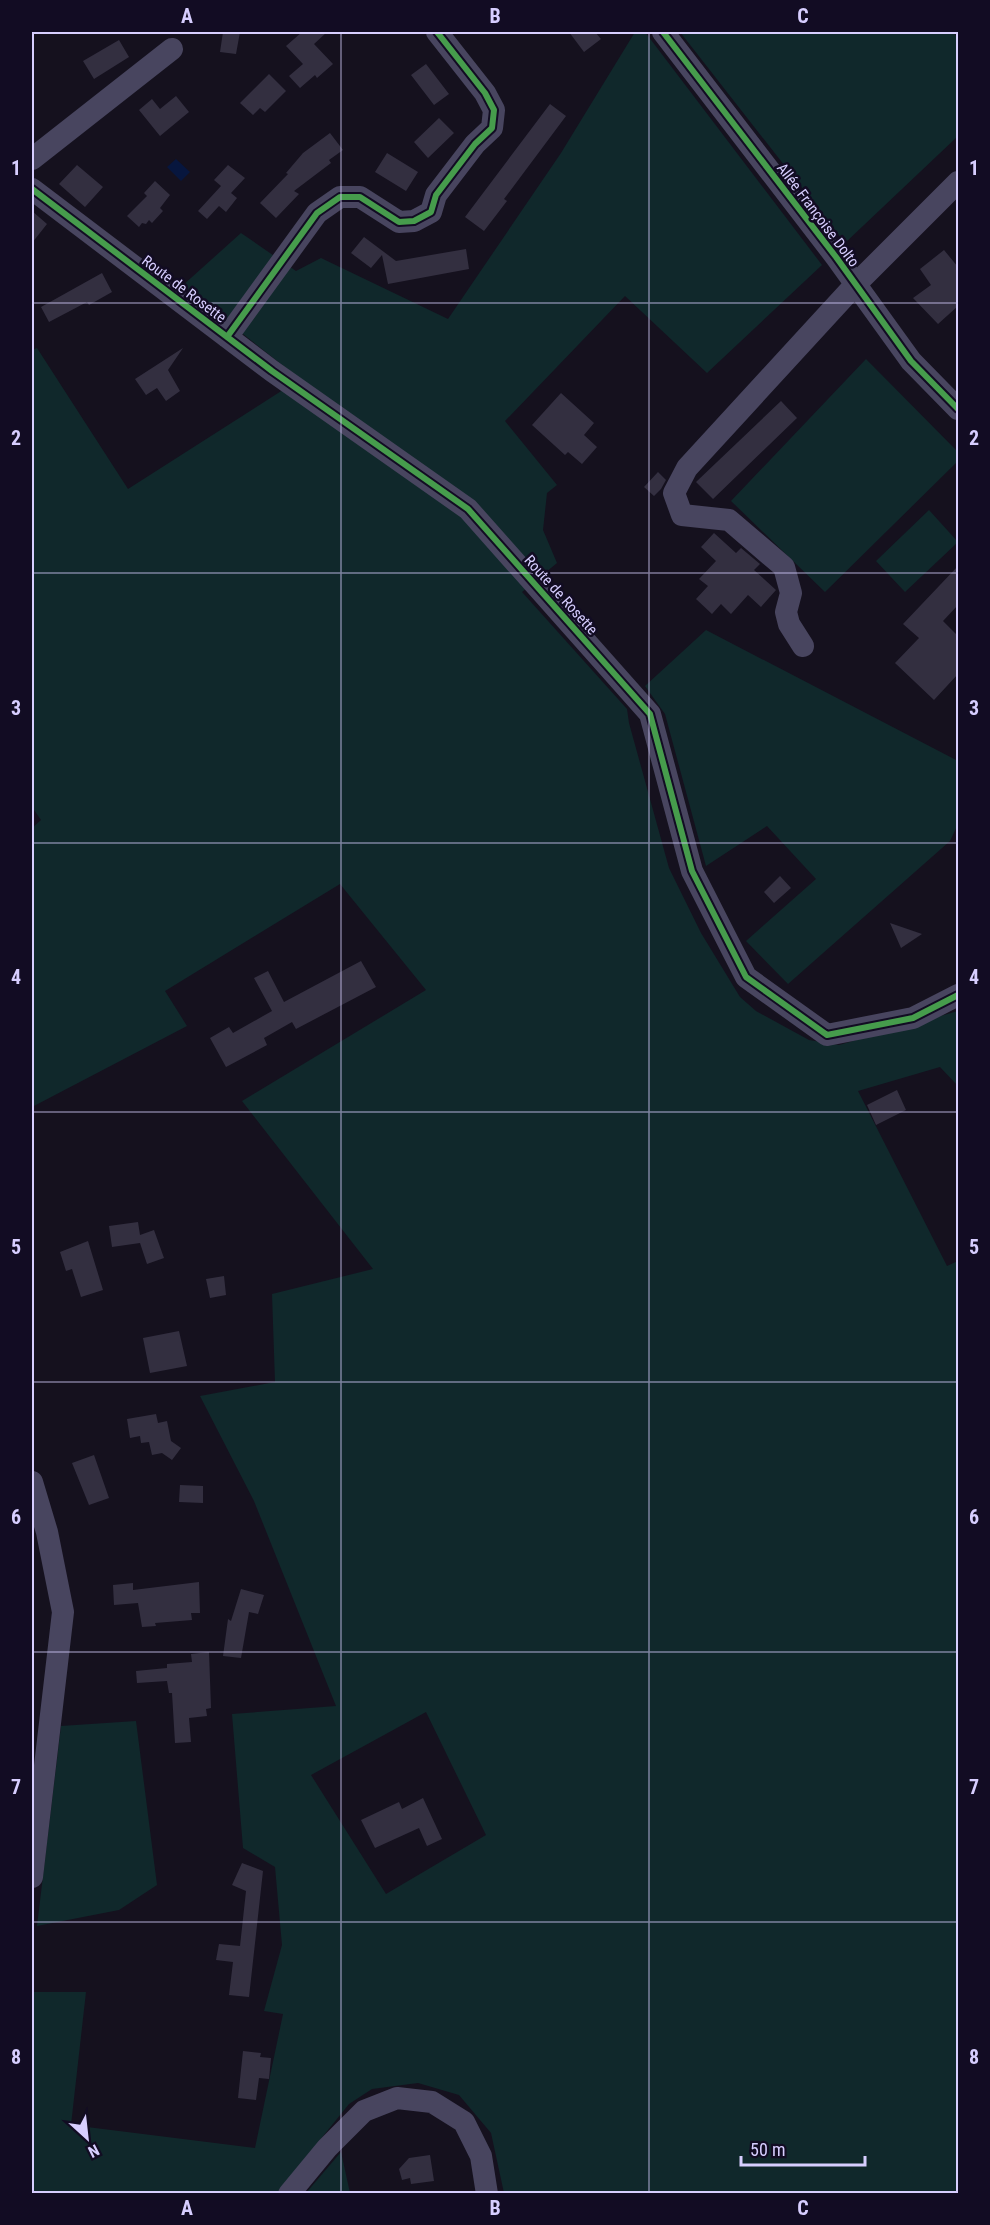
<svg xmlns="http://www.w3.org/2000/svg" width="990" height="2225" font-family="'Roboto Condensed',sans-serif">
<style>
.green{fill:#10282b;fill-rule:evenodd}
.water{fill:#07163e}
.building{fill:#332f40}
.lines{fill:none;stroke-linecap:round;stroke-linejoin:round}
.minor{stroke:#48455f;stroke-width:22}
.cycleway-casing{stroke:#120c23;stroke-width:10}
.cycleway{stroke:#469c4c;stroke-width:6}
.grid{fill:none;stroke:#d7ceff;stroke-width:1.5;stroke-opacity:0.55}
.labels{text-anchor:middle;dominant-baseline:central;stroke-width:5;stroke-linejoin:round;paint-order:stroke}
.street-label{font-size:15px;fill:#d7ceff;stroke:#120c23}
.neatline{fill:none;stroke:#d7ceff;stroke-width:2}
.grid-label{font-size:20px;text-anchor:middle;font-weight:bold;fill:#d7ceff}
</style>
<rect width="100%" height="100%" fill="#15111e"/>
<path class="green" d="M635,32H645L822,265L707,373L625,296L505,421L557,485L547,493L543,530L557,563L522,592L627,709L629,723L669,868L701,933L740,997L756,1011L809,1040L839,1045L958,1011V1086L940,1067L858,1091L947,1266L958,1261V2193H504L491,2133L459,2095L418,2083L372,2089L349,2104L277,2193H32V1992H86L71,2125L255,2148L283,2014L264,2011L282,1945L275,1867L243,1848L232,1714L336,1706L254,1501L200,1396L275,1382L272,1294L373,1269L242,1101L426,990L340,884L165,991L187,1026L32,1107V828L41,820L32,807V350L37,348L128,489L300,379L182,286L241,233L296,271L321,258L448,319L561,153ZM426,1712L486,1835L386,1894L311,1775Z
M680,32H953L958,39V136L845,243Z
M866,359L958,452V461L825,592L731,501Z
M929,510L958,542L905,592L876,561Z
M706,630L958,761V824L950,841L788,984L746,941L816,879L767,826L706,866L665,714L645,686Z
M136,1721L157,1885L119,1910L37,1926L61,1726Z
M341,2152L350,2193H306Z"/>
<path class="water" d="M176,159L190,172L181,181L167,167Z"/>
<path class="building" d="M223,32H240L236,54L220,52Z
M302,32H327L314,44L333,64L317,78L315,75L300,88L289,76L303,64L286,46Z
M569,32H595L601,39L584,52Z
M119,40L129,57L94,79L83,61Z
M426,64L449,94L434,105L411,75Z
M269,74L286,91L265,112L260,108L253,115L240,103Z
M176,96L189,112L160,136L139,110L152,99L160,109Z
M550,104L566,116L504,199L507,201L484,231L465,217Z
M439,118L454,133L428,158L414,142Z
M330,133L343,150L329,160L331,163L294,191L299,194L276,218L260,203L288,174L286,173L303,153Z
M387,153L418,172L406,191L375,172Z
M77,165L103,187L85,207L59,184Z
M228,165L245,178L231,193L237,198L226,212L219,206L207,219L198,211L221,186L214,180Z
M155,181L170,195L160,208L163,211L152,223L149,220L146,224L142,223L139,227L127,216L147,196L144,193Z
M32,211L47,224L32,243Z
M364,237L396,261L466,249L469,269L388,284L382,255L371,268L351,253Z
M944,250L958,267V306L938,324L913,298L931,285L920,269Z
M102,273L112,292L89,305L87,302L49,322L41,307Z
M183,348L168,370L180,391L166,401L157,388L146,395L135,379Z
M561,393L594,423L584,435L597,447L582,464L568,452L565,455L532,425Z
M781,401L797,418L713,499L696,482Z
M658,472L666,480L661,489L654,496L644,487Z
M714,533L736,553L741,548L760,564L754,570L776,590L761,607L748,595L731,614L721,604L712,614L696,599L708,586L699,579L716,561L701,547Z
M958,566V605L943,621L958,636V674L934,700L895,663L919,638L903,624Z
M780,876L791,888L774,903L764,892Z
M890,923L922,934L901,948Z
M361,961L376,987L296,1029L292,1022L264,1038L267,1045L226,1067L210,1038L229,1027L233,1033L272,1011L254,978L268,971L284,1002Z
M897,1090L906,1110L876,1125L867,1105Z
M138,1222L140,1235L154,1230L164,1258L147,1264L140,1243L112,1247L109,1226Z
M88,1241L103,1290L81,1297L72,1269L66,1271L60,1252Z
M224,1276L226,1295L210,1298L206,1279Z
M179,1331L187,1366L150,1373L143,1338Z
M156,1414L158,1423L167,1421L171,1441L181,1448L172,1460L162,1453L152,1455L149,1442L141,1443L140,1436L130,1438L127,1419Z
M94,1455L109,1498L89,1505L72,1463Z
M180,1485L203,1486V1503L179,1502Z
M199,1582L200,1613H191L192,1620L155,1623L156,1626L142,1627L138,1603L114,1605L113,1585L133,1583V1590Z
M241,1589L264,1595L258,1614L249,1612L241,1658L223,1656L228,1619L231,1621Z
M209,1652L211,1708L206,1709L207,1716L189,1718L191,1742L175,1743L172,1693H169L167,1681L137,1683L136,1671L167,1668V1664L192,1662L191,1654Z
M423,1798L442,1839L427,1846L419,1828L375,1848L361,1820L399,1802L402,1809Z
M242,1863L263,1871L249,1997L229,1995L233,1962L216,1960L219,1944L240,1946L246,1891L232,1885Z
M243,2051L261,2053L260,2057L271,2058L269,2079L259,2078L256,2100L238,2098Z
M430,2155L434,2181L411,2184L410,2178L402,2180L399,2169L409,2158Z"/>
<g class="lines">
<path class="minor" d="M663,32L836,257L911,361L958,409
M32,159L172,49
M32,189L272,371L468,509L650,714L692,871L746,977L827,1035L913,1018L958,995
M227,337L317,213L340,197H360L399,222L414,221L431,212L436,195L475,144L492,128L494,110L485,93L437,32
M803,646L789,624L786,612L791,593L784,567L729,520L682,515L674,493L687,468L855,285L958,182
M32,1482L47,1532L63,1612L32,1877
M289,2194L327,2148L364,2111L397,2098L432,2102L464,2122L481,2156L487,2194"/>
<defs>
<path id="cycleway" d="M663,32L836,257L911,361L958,409
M32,189L272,371L468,509L650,714L692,871L746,977L827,1035L913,1018L958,995
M227,337L317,213L340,197H360L399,222L414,221L431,212L436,195L475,144L492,128L494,110L485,93L437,32"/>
</defs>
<use href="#cycleway" class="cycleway-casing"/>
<use href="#cycleway" class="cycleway"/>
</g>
<path class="grid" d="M341,32V2194M649,32V2194M32,303H958M32,573H958M32,843H958M32,1112H958M32,1382H958M32,1652H958M32,1922H958"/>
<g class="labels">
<g class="street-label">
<text transform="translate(818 215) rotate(53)">Allée Françoise Dolto</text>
<text transform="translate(184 289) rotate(37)">Route de Rosette</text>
<text transform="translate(561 595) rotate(48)">Route de Rosette</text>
</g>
</g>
<rect width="990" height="2225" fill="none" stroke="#120c23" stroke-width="66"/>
<g transform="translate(87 2138) rotate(153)" stroke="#120c23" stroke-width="4.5" paint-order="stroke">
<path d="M0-4.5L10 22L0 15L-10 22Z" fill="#d7ceff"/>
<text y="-9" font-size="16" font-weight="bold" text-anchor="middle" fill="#d7ceff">N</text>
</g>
<path d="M741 2156v9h124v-9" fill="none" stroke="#d7ceff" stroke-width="3"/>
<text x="750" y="2156" font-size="18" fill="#d7ceff" stroke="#120c23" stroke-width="4.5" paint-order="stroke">50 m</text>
<rect x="33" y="33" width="924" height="2159" class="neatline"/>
<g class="grid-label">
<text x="187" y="23">A</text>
<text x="495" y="23">B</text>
<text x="803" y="23">C</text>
<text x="16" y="175">1</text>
<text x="974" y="175">1</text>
<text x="16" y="445">2</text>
<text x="974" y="445">2</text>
<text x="16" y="715">3</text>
<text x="974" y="715">3</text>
<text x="16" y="984">4</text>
<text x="974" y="984">4</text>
<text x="16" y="1254">5</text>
<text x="974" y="1254">5</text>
<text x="16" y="1524">6</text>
<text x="974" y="1524">6</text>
<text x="16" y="1794">7</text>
<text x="974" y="1794">7</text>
<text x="16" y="2064">8</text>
<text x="974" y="2064">8</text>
<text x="187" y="2215">A</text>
<text x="495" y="2215">B</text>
<text x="803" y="2215">C</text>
</g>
</svg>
